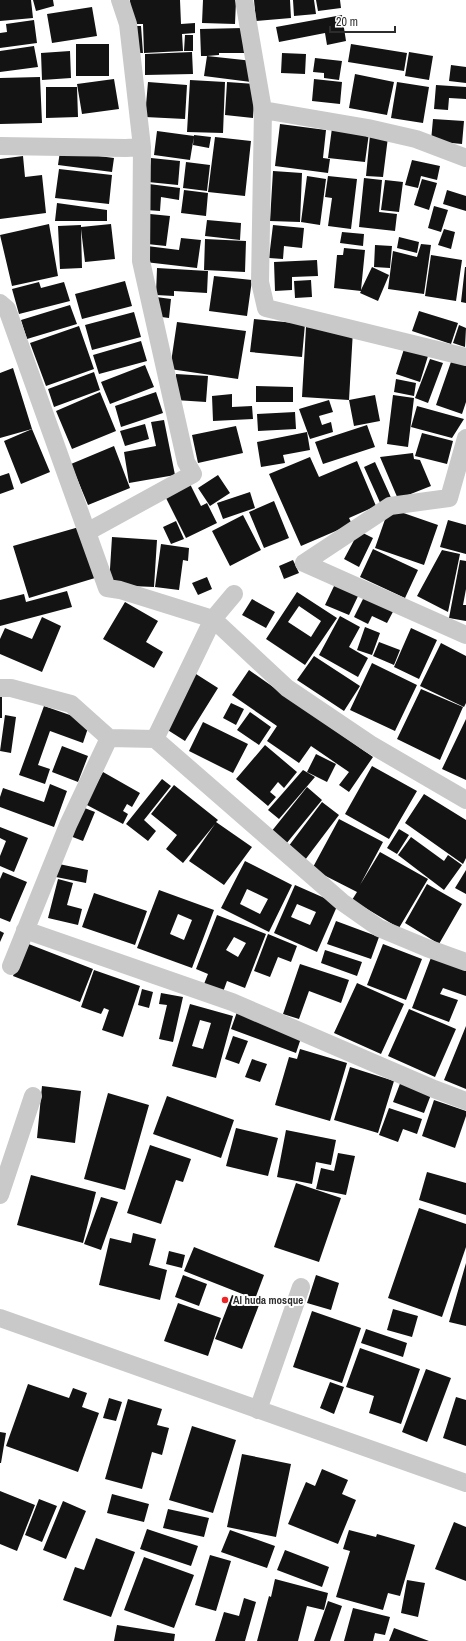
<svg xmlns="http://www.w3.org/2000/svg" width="466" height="1641" font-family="'Archivo Narrow',sans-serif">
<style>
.building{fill:#131313;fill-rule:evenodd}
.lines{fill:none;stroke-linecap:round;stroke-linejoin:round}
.minor{stroke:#c9c9c9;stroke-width:18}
.poi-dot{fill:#ed2525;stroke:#fff;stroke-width:1.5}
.labels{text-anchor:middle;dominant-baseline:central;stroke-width:4;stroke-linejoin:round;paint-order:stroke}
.poi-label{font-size:11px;font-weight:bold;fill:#2c2c2c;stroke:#fff;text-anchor:start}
</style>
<rect width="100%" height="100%" fill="#fff"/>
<path class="building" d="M0,0H31L33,18L0,21Z
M33,0H53L54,6L36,11Z
M130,0H180L181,24L195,23V33L182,34L183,51L144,53L143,24H131Z
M203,0H236L235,24L202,23Z
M254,0H290L291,18L256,21Z
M293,0H314L316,14L294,16Z
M316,0H340L341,8L318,11Z
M92,7L97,36L52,43L47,14Z
M342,15L346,41L327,45L325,33L279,42L276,27Z
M34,20L37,43L0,48V33L7,32L6,24Z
M132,26H141L143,53H134Z
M243,28L244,53H219V55L207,56L253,61L251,82L204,76L207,56H201L200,29Z
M185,35H193V51H184Z
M76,44H109V76H76Z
M351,44L407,53L404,71L348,62Z
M34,46L38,67L0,72V51Z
M70,51L71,78L42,80L41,53Z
M192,52L193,74L145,75V54Z
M409,52L433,56L429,80L405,76Z
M282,53L306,54L305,74L281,73Z
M315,58L342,61L339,80L324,78V73L313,72Z
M451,65L466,67V83L449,81Z
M355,74L394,82L387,115L349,108Z
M40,77L42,123L0,124V78Z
M114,79L119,109L82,114L77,84Z
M314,79L342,82L340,104L312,101Z
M190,80L225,82L223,133L187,132Z
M148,82L187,85L185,119L145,117Z
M227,82L255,84L253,118L225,115Z
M397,82L429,87L423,123L391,118Z
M436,85L466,87V99L449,98L448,110L434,109Z
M46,87H77L78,117L46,118Z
M433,119L464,121L462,144L431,141Z
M280,124L326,130L323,158L330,159L328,173L275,166Z
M332,128L369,133L365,162L328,158Z
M157,131L194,136L190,160L154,155Z
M194,135L211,137L209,148L193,145Z
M370,135L388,137L383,177L366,176Z
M215,137L251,141L245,196L208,192Z
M60,151L114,158L112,172L58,165Z
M23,156L25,177L42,175L46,213L0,219V159Z
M151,158L180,161L178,185L148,182Z
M412,160L440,166L437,180L421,176L418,188L405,185Z
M186,162L210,165L207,191L183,188Z
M59,169L112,175L109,204L55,198Z
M273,171L302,173L300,222L270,221Z
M307,176L326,179L320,225L301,222Z
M328,176L357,179L351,229L328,226L332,198L325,197Z
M364,178L382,180L379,212L397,214L395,231L359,227Z
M422,179L437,183L429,210L414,205Z
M385,180L403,182L399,212L381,210Z
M149,184L180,188L179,200L161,197L160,211L146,210Z
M184,190L208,193L206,216L181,213Z
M447,190L466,196V211L443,204Z
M57,203L107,210V221H55Z
M434,206L448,210L441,232L428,228Z
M150,214L170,216L166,246L147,244Z
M207,220L241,223L240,240L205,236Z
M49,224L58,276L12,286L0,235Z
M111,224L115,259L85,262L81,229L82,268L60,269L58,226L81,225V227Z
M273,225L304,228L302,248L284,246L283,259L269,258Z
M444,229L455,232L451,249L438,245Z
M342,232L364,234L363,246L340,243Z
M399,237L419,242L417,253L397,248Z
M181,238L201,240L197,268L145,262L147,246L179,250Z
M205,239L246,241L245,272L204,270Z
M421,244L431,245L424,294L388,289L393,251L417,257Z
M375,245L392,246L390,268L374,267Z
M344,248L365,250L361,290L372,267L389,275L378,301L360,293L361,291L334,288L337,255H343Z
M431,255L462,260L456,301L425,296Z
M317,260L318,276L292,277V290L275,291L274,262Z
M465,267H466V303L461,302Z
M157,268L208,271L207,293L174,291V296L156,295Z
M214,276L252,280L247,316L209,311Z
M311,280L312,297L295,298L294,281Z
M125,281L132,306L82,319L75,294Z
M39,282L41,288L64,282L70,301L19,314L12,289Z
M156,297L171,299L169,318L154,316Z
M70,305L77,324L27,339L21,320Z
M419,311L458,323L451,344L412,331Z
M134,312L141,337L92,350L85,325Z
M254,319L305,324L302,357L250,352Z
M177,322L246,331L238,379L170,369Z
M459,325L466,328L465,347L453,343Z
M79,326L94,369L46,386L30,343Z
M306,327L353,330L349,400L302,397Z
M141,341L147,361L99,374L93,355Z
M404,349L428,356L420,382L396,374Z
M430,359L443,363L428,403L415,398Z
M452,359L466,364V402L462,414L436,405Z
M145,365L154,387L110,404L101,382Z
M13,368L32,429L50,472L21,484L4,441L32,429L0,438V373Z
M94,372L100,390L54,407L48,389Z
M176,374L208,376L206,402L175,400Z
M396,379L416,383L414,396L394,392Z
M256,386L293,387V402H256Z
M100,392L116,431L72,449L56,411Z
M156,392L163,413L121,427L115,406Z
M232,394V407L252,406L253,419L213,421L212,396Z
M375,395L380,421L354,426L349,400Z
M393,395L414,398L408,447L387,444Z
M329,400L333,412L319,416L322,425L331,422L333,432L310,439L299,409Z
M417,406L464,419L452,438L411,427Z
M295,412L296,429L258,431L257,414Z
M164,420L175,475L129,483L124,452L156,446L151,422Z
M145,424L149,439L125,446L120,431Z
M367,425L375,447L323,464L315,442Z
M236,426L243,453L198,463L192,435Z
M307,432L310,450L283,455L285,463L261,467L257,442Z
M422,433L453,441L447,464L415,456Z
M114,446L130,488L88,505L71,464Z
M413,453L414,459L420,460L431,486L398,499L380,457Z
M310,457L319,477L357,461L376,506L349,518L352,524L301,546L269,474Z
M375,462L393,502L382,507L364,467Z
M9,473L14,489L0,494V476Z
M218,475L230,493L210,506L198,488Z
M189,482L201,506L207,503L217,523L186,538L164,494Z
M250,492L255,508L223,519L217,503Z
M274,501L289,538L264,548L249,512Z
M389,508L438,525L424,565L375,548Z
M243,515L261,550L230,566L212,531Z
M448,520L466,525V554L440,547Z
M176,521L184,539L171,544L163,527Z
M79,527L95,578L29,598L13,546Z
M359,531L373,538L359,567L344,559Z
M112,537L157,540L154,587L109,585Z
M161,544L189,548L188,561L183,560L179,590L155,587Z
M373,549L418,570L405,598L360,577Z
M442,550L460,554L448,612L417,596Z
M293,560L299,573L284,579L279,566Z
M460,560L466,561V589L463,605H466V621L449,618Z
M207,577L212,589L198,595L192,583Z
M335,584L359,594L349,615L325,605Z
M67,591L72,607L0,626V600L24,594L26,602Z
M297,592L337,618L305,665L266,639ZM299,606L321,621L311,637L288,622Z
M366,593L395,608L387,623L372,616L368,624L354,617Z
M252,599L275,612L266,628L242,615Z
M125,602L158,621L146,642L163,652L154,668L103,639Z
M340,616L360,627L349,647L368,658L358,677L319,655Z
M42,617L61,626L42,672L0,654V639L5,628L32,639Z
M365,627L380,633L372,655L357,650Z
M411,628L437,640L419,679L394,667Z
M379,642L400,650L394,665L373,656Z
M441,643L466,656V703L464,707L420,686Z
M314,656L360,686L344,711L297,680Z
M372,663L417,685L395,731L350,710Z
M249,670L373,757L349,792L339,785L349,772L311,746L299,763L267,741L277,726L232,695Z
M196,674L218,688L185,741L163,727Z
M421,689L463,707L440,760L397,739Z
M0,696H2V718H0Z
M231,703L244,709L236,725L223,718Z
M44,706L90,722L83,743L50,731L38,765L50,769L45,784L19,775Z
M250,712L271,727L259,745L237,730Z
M5,715L16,717L11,753L0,751Z
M466,719V780L442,769Z
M203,722L248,744L233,773L189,751Z
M265,745L297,772L284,788L278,782L270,792L276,797L268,806L236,779Z
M62,746L88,756L78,782L52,772Z
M316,754L336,764L327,782L307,772Z
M372,766L417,791L389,839L345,814Z
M303,770L315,777L279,819L268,810Z
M103,772L140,793L132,807L127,804L123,811L128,814L123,824L85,804Z
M162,779L171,786L144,820L156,831L148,841L126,824Z
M50,784L67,791L54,827L0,807V797L3,788L44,802Z
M174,785L218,820L216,822L252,847L224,885L189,861L215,824L183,863L166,849L177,835L151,814Z
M307,787L322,800L286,844L271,832Z
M424,794L466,820V858L463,864L405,823Z
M322,802L339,815L305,860L288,847Z
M82,807L95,812L83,841L70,836Z
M339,819L383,842L360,885L380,852L428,879L399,928L352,900L357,892L312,869Z
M0,827L28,838L14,872L0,866V856L6,841L0,838Z
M399,829L409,835L397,854L387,848Z
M411,837L444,861L448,855L462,865L444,890L398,855Z
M245,861L292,885L269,932L221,908ZM247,889L268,899L260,914L240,904Z
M54,863L88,870L86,883L51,876Z
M466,870V894L455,888Z
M3,872L27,882L10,922L0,918V879Z
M58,879L73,883L67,905L82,909L78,925L48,918Z
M427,884L462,904L439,944L405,923Z
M295,885L338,904L317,952L274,933ZM297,904L316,912L310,925L291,917Z
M159,890L214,910L192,968L137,948ZM178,914L192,920L184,940L170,934Z
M94,893L147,911L135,945L82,927Z
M217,915L266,934L245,988L227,981L223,992L204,984L208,974L196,969ZM234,937L246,943L238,957L226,950Z
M336,921L379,937L371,959L327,944Z
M0,931L4,933L0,942Z
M268,934L297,946L291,962L278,957L270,977L254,971Z
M26,943L93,969L80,1002L13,976Z
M383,944L422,959L406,1000L367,985Z
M325,950L362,962L357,976L321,963Z
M432,955L466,968V996L443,988L440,994L458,1000L449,1022L412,1008Z
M300,964L349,980L341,1003L309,991L299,1019L283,1014Z
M94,970L140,986L123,1037L102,1030L109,1010L104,1008L101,1014L81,1007Z
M357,983L404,1004L381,1054L334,1033Z
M142,989L153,992L149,1008L138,1005Z
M161,993L183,997L173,1042L159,1039L167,1005L159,1004Z
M190,1004L233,1016L216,1078L172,1066ZM200,1020L211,1023L203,1049L192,1046Z
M409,1009L456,1029L435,1077L388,1056Z
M237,1012L302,1035L296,1053L231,1029Z
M466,1026V1089L444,1080Z
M233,1036L248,1041L239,1064L225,1059Z
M300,1049L347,1063L330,1121L275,1105L289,1057L297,1059Z
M252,1059L267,1064L260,1082L245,1077Z
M350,1067L394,1081L378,1133L334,1120Z
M401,1081L432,1092L424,1113L393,1102Z
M42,1086L81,1091L75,1143L37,1138Z
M108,1093L149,1105L125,1190L84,1179Z
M167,1096L234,1120L221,1158L153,1134Z
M434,1100L466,1111V1116L455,1148L422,1136Z
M389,1108L422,1119L417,1134L403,1129L398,1142L379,1135Z
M236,1128L278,1138L268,1176L226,1166Z
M286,1130L336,1140L331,1165L316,1162L312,1184L277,1177Z
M150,1145L191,1159L183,1182L176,1180L161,1224L127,1213Z
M338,1153L355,1156L346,1195L316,1189L321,1168L334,1171Z
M427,1172L466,1183V1215L419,1200Z
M31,1175L96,1192L83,1243L17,1225Z
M296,1183L341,1198L319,1262L274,1247Z
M101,1197L118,1202L101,1250L84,1244Z
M419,1208L466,1224V1247L442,1317L388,1298Z
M133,1233L156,1239L149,1265L167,1270L160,1300L99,1285L110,1238L131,1243Z
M194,1247L264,1275L255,1299L184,1271Z
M169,1251L185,1255L182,1268L166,1264Z
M466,1263V1326L449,1322Z
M183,1275L207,1284L199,1306L175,1297Z
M316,1275L339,1283L331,1310L307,1303Z
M232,1295L259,1305L242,1349L215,1339Z
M178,1303L221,1318L208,1356L164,1341Z
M393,1309L418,1316L412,1337L387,1330Z
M312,1311L361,1328L342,1383L293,1367Z
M366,1329L407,1343L403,1357L361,1343Z
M360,1348L420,1369L401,1424L369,1413L374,1396L346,1387Z
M426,1369L451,1378L427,1442L402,1432Z
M330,1382L344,1387L334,1414L320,1408Z
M28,1384L69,1398L73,1388L87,1393L82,1407L99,1413L78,1472L6,1446Z
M456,1397L466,1400V1446L443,1438Z
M109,1398L122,1402L116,1421L103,1418Z
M128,1399L162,1409L157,1425L169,1428L162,1455L152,1452L142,1489L105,1479Z
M192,1426L236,1440L213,1513L169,1500Z
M0,1432L6,1433L1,1463H0Z
M242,1454L291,1464L276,1537L227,1527Z
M322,1469L348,1480L342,1494L356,1500L338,1544L288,1524L306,1482L315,1486Z
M0,1491L35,1505L17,1551L0,1544Z
M112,1494L149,1504L144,1522L107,1513Z
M39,1499L57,1506L42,1542L25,1535Z
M63,1501L86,1511L66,1559L43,1550Z
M168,1509L209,1518L204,1537L163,1528Z
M454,1522L466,1527V1581L435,1569Z
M147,1529L198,1546L191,1566L140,1549Z
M230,1530L275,1546L267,1568L221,1552Z
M349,1530L376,1537L377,1534L415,1545L400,1596L388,1593L383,1610L336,1597L350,1551L343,1549Z
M96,1538L135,1552L111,1617L63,1600L75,1567L84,1570Z
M285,1550L329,1567L322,1587L277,1570Z
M210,1555L231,1561L216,1611L195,1605Z
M144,1557L194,1575L174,1628L124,1610Z
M275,1579L328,1593L324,1610L307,1606L298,1641H257L269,1596L271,1597Z
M407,1580L425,1583L418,1617L401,1613Z
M244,1598L256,1602L245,1641H215L224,1612L239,1616Z
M328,1601L342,1606L330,1641H314Z
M353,1608L390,1617L385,1635L375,1633L373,1641H344Z
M117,1625L175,1634L174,1641H114Z
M394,1628L429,1641H389Z"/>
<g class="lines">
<path class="minor" d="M244,0L263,110L260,282L266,308L466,357
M263,110L368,128L416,139L466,158
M0,146L126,148L142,147
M0,303L7,309L107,588L120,590L213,619L287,688L370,744L466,800
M87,532L193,474L186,462L141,261L142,147L128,24L120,0
M304,563L390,506L449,498L466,438
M304,563L466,635
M0,688H11L71,704L109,738
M155,739L342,902L379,928L427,948L466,962
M25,930L232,1002L434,1089L466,1101
M11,966L68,825L109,738L155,739L213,619L234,594
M0,1195L33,1096
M0,1318L466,1483
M258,1410L301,1287"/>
</g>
<circle class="poi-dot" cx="225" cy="1300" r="4"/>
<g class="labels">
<g class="poi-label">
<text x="233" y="1300">Al huda mosque</text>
</g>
</g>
<path d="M330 26v6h65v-6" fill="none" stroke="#2c2c2c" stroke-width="2"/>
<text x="336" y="26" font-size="12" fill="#2c2c2c" stroke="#ffffff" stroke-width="3" paint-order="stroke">20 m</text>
</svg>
